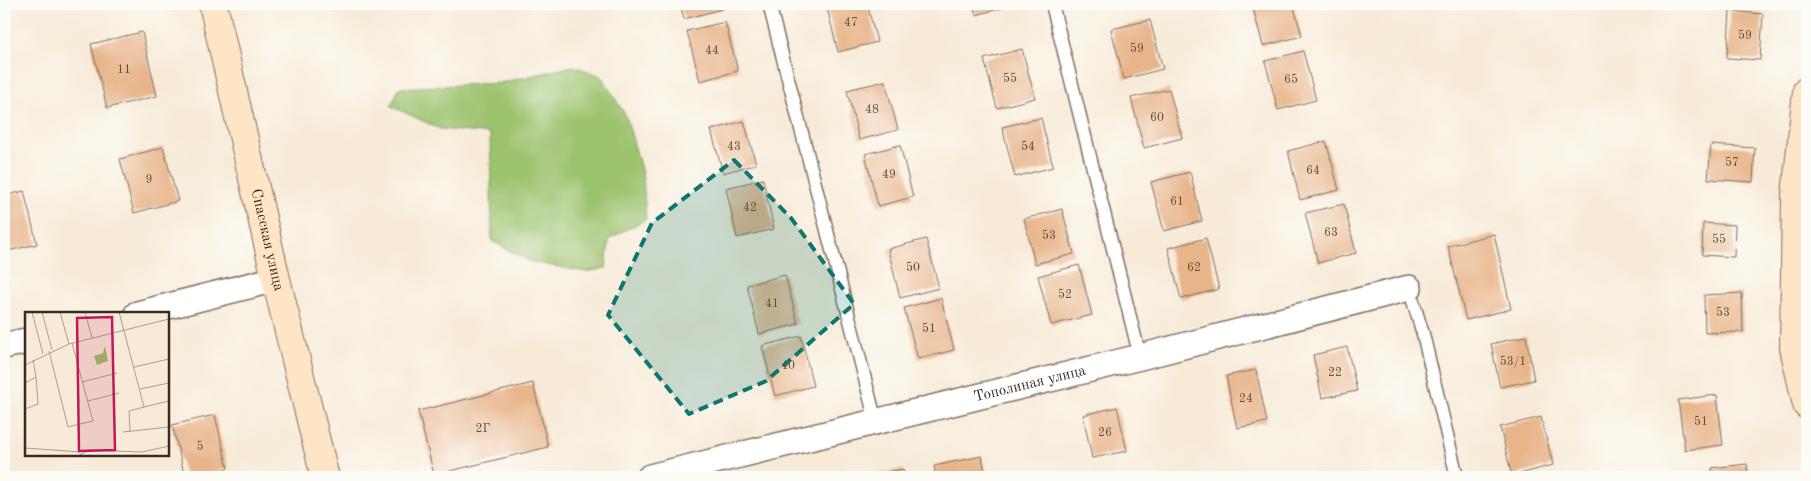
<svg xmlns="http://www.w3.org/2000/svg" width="1811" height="481" font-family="'Old Standard TT',serif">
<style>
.green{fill:#9bc26d;stroke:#6b7646}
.building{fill:#e8b58b}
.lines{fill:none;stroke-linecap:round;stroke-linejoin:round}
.lane-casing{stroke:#7d6e5f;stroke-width:15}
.street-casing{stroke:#7d6e5f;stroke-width:28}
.secondary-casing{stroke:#7d6e5f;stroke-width:30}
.lane{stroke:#fff;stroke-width:12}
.street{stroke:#fff;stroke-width:25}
.secondary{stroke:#fee5c5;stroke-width:28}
.marked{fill:#0f766e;fill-opacity:0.2;stroke:#0f766e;stroke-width:4;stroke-dasharray:10 6;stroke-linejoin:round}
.labels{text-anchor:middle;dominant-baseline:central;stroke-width:5;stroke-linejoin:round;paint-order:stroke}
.number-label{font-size:12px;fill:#664d39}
.street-label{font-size:15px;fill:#3b2a1e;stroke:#fdfcf7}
.inset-road{fill:none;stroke:#ac9e8e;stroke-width:1}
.view{fill:#c2185b;fill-opacity:0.15;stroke:#c2185b;stroke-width:2.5}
.inset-edge{fill:none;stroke:#3b2a1e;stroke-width:2.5}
</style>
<rect width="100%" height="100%" fill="#fdfcf7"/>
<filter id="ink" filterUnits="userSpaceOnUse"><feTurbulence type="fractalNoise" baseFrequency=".02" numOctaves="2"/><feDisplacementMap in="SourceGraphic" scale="10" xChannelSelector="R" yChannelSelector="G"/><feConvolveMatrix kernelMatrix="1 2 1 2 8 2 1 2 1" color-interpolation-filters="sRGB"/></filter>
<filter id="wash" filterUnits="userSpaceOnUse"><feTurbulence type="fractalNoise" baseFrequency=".0096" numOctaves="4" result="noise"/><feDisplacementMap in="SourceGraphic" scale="20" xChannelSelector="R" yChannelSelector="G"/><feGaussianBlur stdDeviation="1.12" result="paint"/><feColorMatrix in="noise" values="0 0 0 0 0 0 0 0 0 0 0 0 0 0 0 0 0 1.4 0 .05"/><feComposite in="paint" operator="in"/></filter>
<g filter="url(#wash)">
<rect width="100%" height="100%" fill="#f7ebd8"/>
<path class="green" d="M574,66L601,76L626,116L643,176L646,219L609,239L606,268L586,272L531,262L492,241L490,134L440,129L391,106L399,88L500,83Z"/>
<g id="blocks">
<path class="building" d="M680,4H721L722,9L684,19Z
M826,4H867L877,42L838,52Z
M973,4H1017L976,15Z
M1252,4H1293L1302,36L1263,46Z
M1730,11L1763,14L1760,60L1727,58Z
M1150,20L1163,69L1124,79L1111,29Z
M725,22L738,71L700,81L687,31Z
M142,32L157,96L107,108L91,44Z
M1022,49L1035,98L997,108L984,59Z
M1303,51L1316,100L1278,110L1265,61Z
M885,81L898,130L859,140L847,90Z
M1169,89L1182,138L1144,148L1131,98Z
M1041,118L1053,167L1015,177L1002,127Z
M744,121L756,164L723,173L711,130Z
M1326,141L1339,190L1300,200L1288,151Z
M900,145L913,197L878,206L865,154Z
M1711,145L1755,148L1753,182L1708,179Z
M163,147L178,201L134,213L120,159Z
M1190,172L1202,221L1164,231L1151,182Z
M763,179L774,229L737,238L726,188Z
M24,191L37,244L4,252V196Z
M1344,204L1356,253L1318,263L1305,213Z
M1062,209L1074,254L1035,264L1024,219Z
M1703,223L1735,225L1734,257L1702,255Z
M1494,234L1511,309L1466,320L1448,246Z
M1206,238L1219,289L1181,299L1168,248Z
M926,239L939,288L900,298L888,249Z
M1079,265L1092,315L1051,325L1038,276Z
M785,275L798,324L759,334L747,285Z
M1742,293L1743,332L1705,333L1704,295Z
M941,298L954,350L918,359L904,308Z
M801,336L813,386L775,396L762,346Z
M1526,336L1534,380L1500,387L1491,344Z
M1347,347L1357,391L1322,398L1313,355Z
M1256,370L1267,422L1237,428L1226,376Z
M533,383L548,447L434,475L418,411Z
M1717,395L1723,445L1685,450L1678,400Z
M1117,407L1127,451L1092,458L1083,415Z
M215,415L228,468L194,477H185L172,425Z
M1541,417L1553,465L1512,476L1500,427Z
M982,456L986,477H936L934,466Z
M1747,464L1748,477H1713L1712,468Z
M903,469L905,477H866V476Z"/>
</g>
</g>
<g filter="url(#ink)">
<use href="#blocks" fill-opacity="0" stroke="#7d6e5f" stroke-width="1"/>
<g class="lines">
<defs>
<path id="lane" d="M769,4L876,422
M1052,4L1140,357
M1409,288L1423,334L1457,477"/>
<g id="street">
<path d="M137,314L276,279"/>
<path d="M4,346L26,341"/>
<path id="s1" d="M650,477L1140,357L1409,288"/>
</g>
<g id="secondary">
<path id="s2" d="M213,4L276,279L325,477"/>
<path d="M1807,91L1796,195L1794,348L1807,405"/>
</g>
</defs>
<use href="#lane" class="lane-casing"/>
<use href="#street" class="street-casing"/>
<use href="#secondary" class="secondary-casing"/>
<use href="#lane" class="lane"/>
<use href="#street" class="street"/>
<use href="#secondary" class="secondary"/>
</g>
</g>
<path class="marked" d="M734,160L791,218L854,304L766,381L689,414L608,315L652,223Z"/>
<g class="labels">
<g class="number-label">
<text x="851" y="23">47</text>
<text x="1745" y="36">59</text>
<text x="1137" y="49">59</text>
<text x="712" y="51">44</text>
<text x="124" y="70">11</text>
<text x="1010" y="79">55</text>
<text x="1291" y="80">65</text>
<text x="872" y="110">48</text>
<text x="1157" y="118">60</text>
<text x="734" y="147">43</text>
<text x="1028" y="147">54</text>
<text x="1732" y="163">57</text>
<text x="1313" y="171">64</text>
<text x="889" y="175">49</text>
<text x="149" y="180">9</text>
<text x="1177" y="202">61</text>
<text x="750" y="208">42</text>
<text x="1331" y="233">63</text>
<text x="1049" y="236">53</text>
<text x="1719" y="240">55</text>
<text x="913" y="268">50</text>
<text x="1194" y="268">62</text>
<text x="1065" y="295">52</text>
<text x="772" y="304">41</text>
<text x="1723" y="313">53</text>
<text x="929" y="329">51</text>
<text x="1513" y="362">53/1</text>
<text x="788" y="366">40</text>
<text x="1335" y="373">22</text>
<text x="1246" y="399">24</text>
<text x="1701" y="422">51</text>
<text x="483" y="429">2Г</text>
<text x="1105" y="433">26</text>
<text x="200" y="447">5</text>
</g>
<g class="street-label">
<text stroke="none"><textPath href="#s2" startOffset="242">Спасская улица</textPath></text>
<text stroke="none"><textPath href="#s1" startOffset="391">Тополиная улица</textPath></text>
</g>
</g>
<g transform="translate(25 312)">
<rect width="144" height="144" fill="#f7ebd8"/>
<path d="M80,34L83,49L72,53L69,44L78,41Z" fill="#9bc26d"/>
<path class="inset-road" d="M7,0L18,42M17,0L27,38M35,0L44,32M60,0L67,26M94,0L119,95L144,89M24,39L43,115L68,109L47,31M0,53L44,32L144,7M109,55L144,47M57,70L92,61M0,71L11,65L8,48M115,77L144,71M63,89L94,81M0,97L13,92L11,65M98,120L144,115M105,120L104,99L119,95M0,136L56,140M53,144L64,138L117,140L144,134"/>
<path class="view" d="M87,5L90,138L54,139L52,6Z"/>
<rect width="144" height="144" class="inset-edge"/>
</g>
<rect width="1811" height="481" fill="none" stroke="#fdfcf7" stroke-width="20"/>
</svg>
